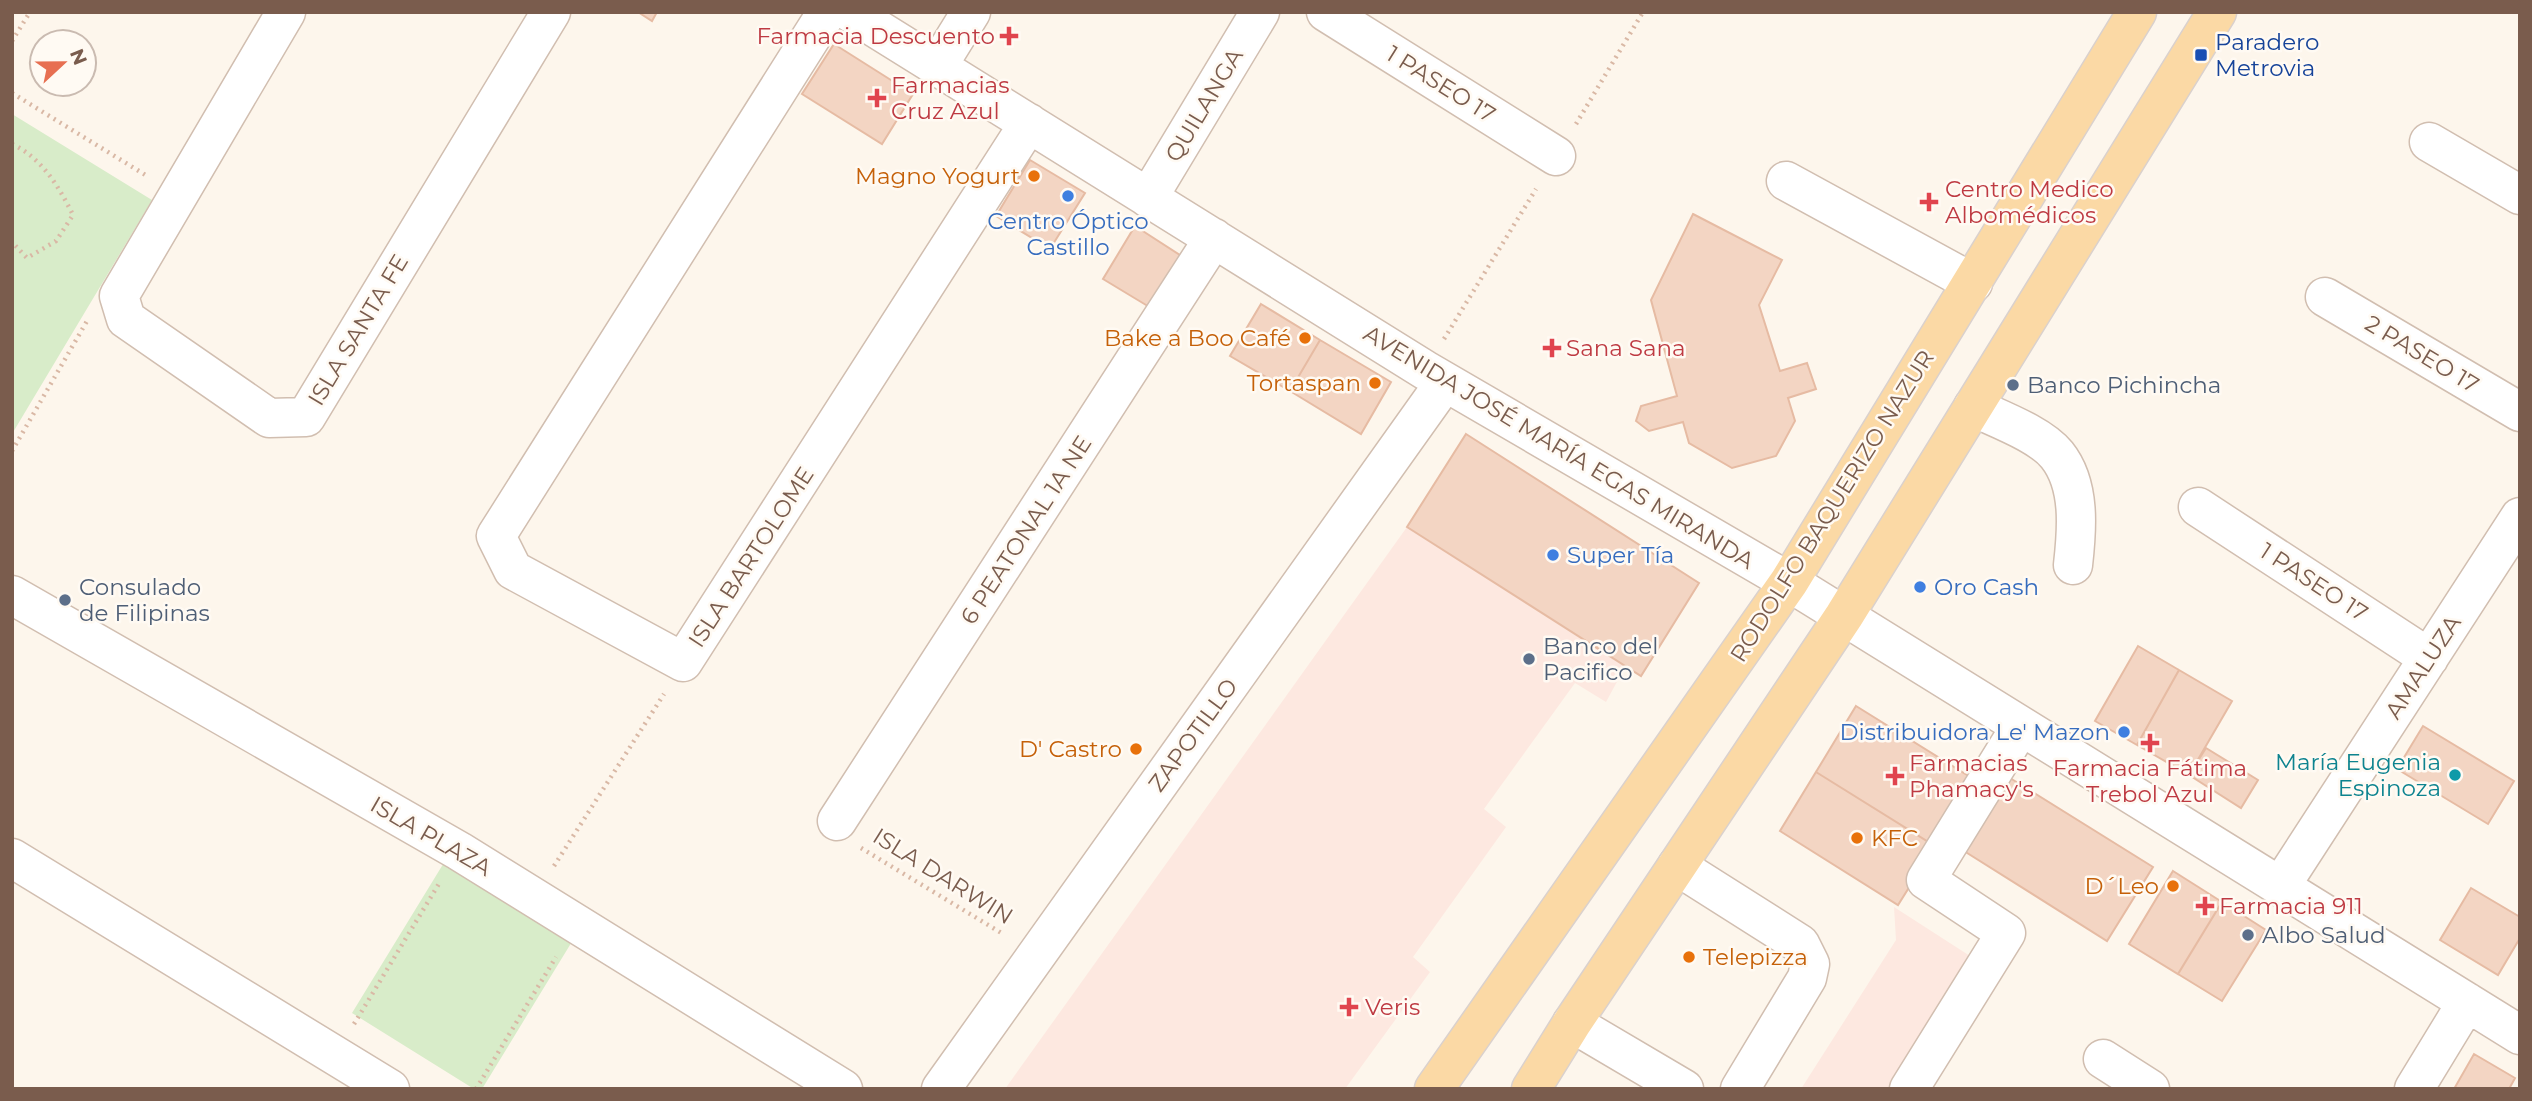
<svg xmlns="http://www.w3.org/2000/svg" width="2532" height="1101" font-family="Montserrat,sans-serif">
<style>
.commercial{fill:#fde8e0}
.green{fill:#d8ecc9}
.building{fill:#f3d5c3;stroke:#e6bba3;stroke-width:2}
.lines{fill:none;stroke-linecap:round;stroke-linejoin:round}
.minor-casing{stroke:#d1beb0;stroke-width:41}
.major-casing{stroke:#dad1cd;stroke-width:41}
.path{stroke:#d9b8a5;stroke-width:4.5;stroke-dasharray:2 5;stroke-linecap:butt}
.minor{stroke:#fff;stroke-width:38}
.major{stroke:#fbd9a5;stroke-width:38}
.health-dot{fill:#e0444e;stroke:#fffaf3;stroke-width:2.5}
.transit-dot{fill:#1a4fb4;stroke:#fffaf3;stroke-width:2.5}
.food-dot{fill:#e8710a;stroke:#fffaf3;stroke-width:2.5}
.shop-dot{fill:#3f7fe0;stroke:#fffaf3;stroke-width:2.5}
.service-dot{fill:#5c6f8a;stroke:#fffaf3;stroke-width:2.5}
.culture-dot{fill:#0f9aa8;stroke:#fffaf3;stroke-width:2.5}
.labels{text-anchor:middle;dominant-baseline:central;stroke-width:5;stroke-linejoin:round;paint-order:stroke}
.health-label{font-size:23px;fill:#be3a42;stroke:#fffaf3;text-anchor:start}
.transit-label{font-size:23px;fill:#164399;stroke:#fffaf3;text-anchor:start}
.street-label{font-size:23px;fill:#7a5c4d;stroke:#fffaf3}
.food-label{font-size:23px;fill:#c56008;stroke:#fffaf3;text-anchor:end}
.shop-label{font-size:23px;fill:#366cbe;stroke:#fffaf3;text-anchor:start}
.service-label{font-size:23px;fill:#4e5e75;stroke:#fffaf3;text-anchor:start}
.culture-label{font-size:23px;fill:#0d838f;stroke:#fffaf3;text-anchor:end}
</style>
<rect width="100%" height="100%" fill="#fdf6ec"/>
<path class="commercial" d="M1407,527L1625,667L1606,702L1575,683L1484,809L1506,827L1413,957L1430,972L1345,1089H1005Z
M1894,907L1970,956L1889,1089H1801L1896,940Z"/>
<path class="green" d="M12,114L152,200L12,434Z
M445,861L573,940L482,1089H474L352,1013Z"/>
<path class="building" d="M638,12H657L652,21Z
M834,44L913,94L882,144L802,94Z
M1030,160L1085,193L1050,249L996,216Z
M1693,214L1782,260L1759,305L1780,371L1807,363L1816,389L1788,398L1795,421L1776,456L1732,468L1689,443L1683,422L1649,431L1636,421L1641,406L1677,396L1651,300Z
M1135,226L1183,257L1151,308L1103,279Z
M1261,304L1320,340L1290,391L1230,356Z
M1320,340L1391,382L1361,434L1290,391Z
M1466,434L1699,583L1641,676L1407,527Z
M2138,646L2179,670L2137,745L2095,721Z
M2179,670L2232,701L2189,775L2137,745Z
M1856,706L1975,780L1935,846L1816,772Z
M2423,726L2514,781L2488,824L2397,769Z
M2206,748L2258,780L2241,808L2189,775Z
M1816,772L1935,846L1898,905L1780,831Z
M2010,778L2153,867L2107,941L1964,851Z
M2173,871L2222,902L2178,974L2129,944Z
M2471,888L2520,917V938L2498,975L2440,940Z
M2222,902L2266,930L2222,1001L2178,974Z
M2474,1054L2515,1078L2509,1089H2454Z"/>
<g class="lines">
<defs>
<path id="minor" d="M286,12L119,296L126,319L269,418L306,417L551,12
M827,12L496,536L513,570L683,662L1029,123
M850,12L1425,370L1789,582L2520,1035
M1326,12L1556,156
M937,67L971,12
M2429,142L2520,195
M1786,181L1973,283
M1148,198L1260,12
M2325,297L2520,412
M1973,407C1998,419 2040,434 2057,455C2081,485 2077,530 2073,565
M2198,507L2429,658
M12,595L459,851L843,1089
M837,821L1214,238
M12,858L390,1089
M1677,866L1800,944L1810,964L1807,978L1740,1089
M2280,887L2520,517
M1572,1023L1684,1089
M2103,1059L2150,1089
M941,1089L1445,382
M1909,1089L2006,933L1926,880L2021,726
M2414,1089L2467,1002"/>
<path id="major" d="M1434,1089L1789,582L2137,12
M1531,1089L1572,1023L1844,616L2217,12"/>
</defs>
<use href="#minor" class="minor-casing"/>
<use href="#major" class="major-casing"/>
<path class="path" d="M12,41L30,12
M12,93L147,176
M1576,124L1643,12
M12,144C42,158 59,187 73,215L56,241L27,258L12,242
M1444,339L1536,189
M12,451L87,321
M861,848L1003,934
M554,866L664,694
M354,1024L440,882
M476,1089L556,957"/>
<use href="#minor" class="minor"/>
<use href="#major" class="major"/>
</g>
<g class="health-dot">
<path d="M1005.5 25.5h7v7h7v7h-7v7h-7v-7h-7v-7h7z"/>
<path d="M873.5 87.5h7v7h7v7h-7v7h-7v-7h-7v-7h7z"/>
<path d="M1925.5 191.5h7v7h7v7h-7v7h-7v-7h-7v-7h7z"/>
<path d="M1548.5 337.5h7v7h7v7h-7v7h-7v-7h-7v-7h7z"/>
<path d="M2146.5 732.5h7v7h7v7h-7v7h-7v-7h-7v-7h7z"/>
<path d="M1891.5 765.5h7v7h7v7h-7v7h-7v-7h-7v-7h7z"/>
<path d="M2201.5 895.5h7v7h7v7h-7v7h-7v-7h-7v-7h7z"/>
<path d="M1345.5 996.5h7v7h7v7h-7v7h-7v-7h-7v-7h7z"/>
</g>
<rect class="transit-dot" x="2194" y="48" width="14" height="14" rx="3.5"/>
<g class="food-dot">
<circle cx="1034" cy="176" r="7"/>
<circle cx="1305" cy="338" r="7"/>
<circle cx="1375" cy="383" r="7"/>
<circle cx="1136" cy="749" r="7"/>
<circle cx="1857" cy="838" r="7"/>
<circle cx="2173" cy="886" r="7"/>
<circle cx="1689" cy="957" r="7"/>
</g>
<g class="shop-dot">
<circle cx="1068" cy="196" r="7"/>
<circle cx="1553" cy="555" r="7"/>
<circle cx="1920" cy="587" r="7"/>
<circle cx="2124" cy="732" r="7"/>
</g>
<g class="service-dot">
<circle cx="2013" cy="385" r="7"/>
<circle cx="65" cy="600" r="7"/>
<circle cx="1529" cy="659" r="7"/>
<circle cx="2248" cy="935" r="7"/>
</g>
<circle class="culture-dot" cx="2455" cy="775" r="7"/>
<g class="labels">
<g class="health-label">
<text x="995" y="36" text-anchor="end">Farmacia Descuento</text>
<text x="891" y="85">Farmacias<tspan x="891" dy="26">Cruz Azul</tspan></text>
<text x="1945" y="189">Centro Medico<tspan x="1945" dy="26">Albomédicos</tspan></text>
<text x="1566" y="348">Sana Sana</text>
<text x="1909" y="763">Farmacias<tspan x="1909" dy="26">Phamacy's</tspan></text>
<text x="2150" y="768" text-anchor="middle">Farmacia Fátima<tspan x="2150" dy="26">Trebol Azul</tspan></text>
<text x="2219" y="906">Farmacia 911</text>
<text x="1365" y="1007">Veris</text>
</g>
<g class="transit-label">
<text x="2215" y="42">Paradero<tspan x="2215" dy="26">Metrovia</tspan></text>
</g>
<g class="street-label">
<text transform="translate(1441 84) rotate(32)">1 PASEO 17</text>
<text transform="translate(1204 105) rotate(-59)">QUILANGA</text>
<text transform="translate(358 330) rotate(-59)">ISLA SANTA FE</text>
<text transform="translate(2422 354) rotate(31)">2 PASEO 17</text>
<text transform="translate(1559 447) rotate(31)">AVENIDA JOSÉ MARÍA EGAS MIRANDA</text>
<text transform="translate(1832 506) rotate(-58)">RODOLFO BAQUERIZO NAZUR</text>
<text transform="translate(1026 530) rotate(-57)">6 PEATONAL 1A NE</text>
<text transform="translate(751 557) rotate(-57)">ISLA BARTOLOME</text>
<text transform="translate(2314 582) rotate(33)">1 PASEO 17</text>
<text transform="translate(2423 667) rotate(-57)">AMALUZA</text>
<text transform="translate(1193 735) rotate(-54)">ZAPOTILLO</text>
<text transform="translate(431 836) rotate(30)">ISLA PLAZA</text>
<text transform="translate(943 876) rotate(32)">ISLA DARWIN</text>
</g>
<g class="food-label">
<text x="1020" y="176">Magno Yogurt</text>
<text x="1291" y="338">Bake a Boo Café</text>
<text x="1361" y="383">Tortaspan</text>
<text x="1122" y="749">D' Castro</text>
<text x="1871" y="838" text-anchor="start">KFC</text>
<text x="2159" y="886">D´Leo</text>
<text x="1703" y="957" text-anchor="start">Telepizza</text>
</g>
<g class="shop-label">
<text x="1068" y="221" text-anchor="middle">Centro Óptico<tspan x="1068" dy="26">Castillo</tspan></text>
<text x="1567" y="555">Super Tía</text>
<text x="1934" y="587">Oro Cash</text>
<text x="2110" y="732" text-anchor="end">Distribuidora Le' Mazon</text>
</g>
<g class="service-label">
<text x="2027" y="385">Banco Pichincha</text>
<text x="79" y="587">Consulado<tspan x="79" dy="26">de Filipinas</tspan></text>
<text x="1543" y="646">Banco del<tspan x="1543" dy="26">Pacifico</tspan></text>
<text x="2262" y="935">Albo Salud</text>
</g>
<g class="culture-label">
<text x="2441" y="762">María Eugenia<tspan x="2441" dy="26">Espinoza</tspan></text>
</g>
</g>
<rect width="2532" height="1101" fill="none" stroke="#7a5c4d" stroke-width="28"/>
<g transform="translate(63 63) rotate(68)"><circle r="33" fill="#fffaf3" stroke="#cabbb1" stroke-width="2"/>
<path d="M0-5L12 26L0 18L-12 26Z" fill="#e76f51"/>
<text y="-10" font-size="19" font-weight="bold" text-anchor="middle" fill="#7a5c4d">N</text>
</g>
</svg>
